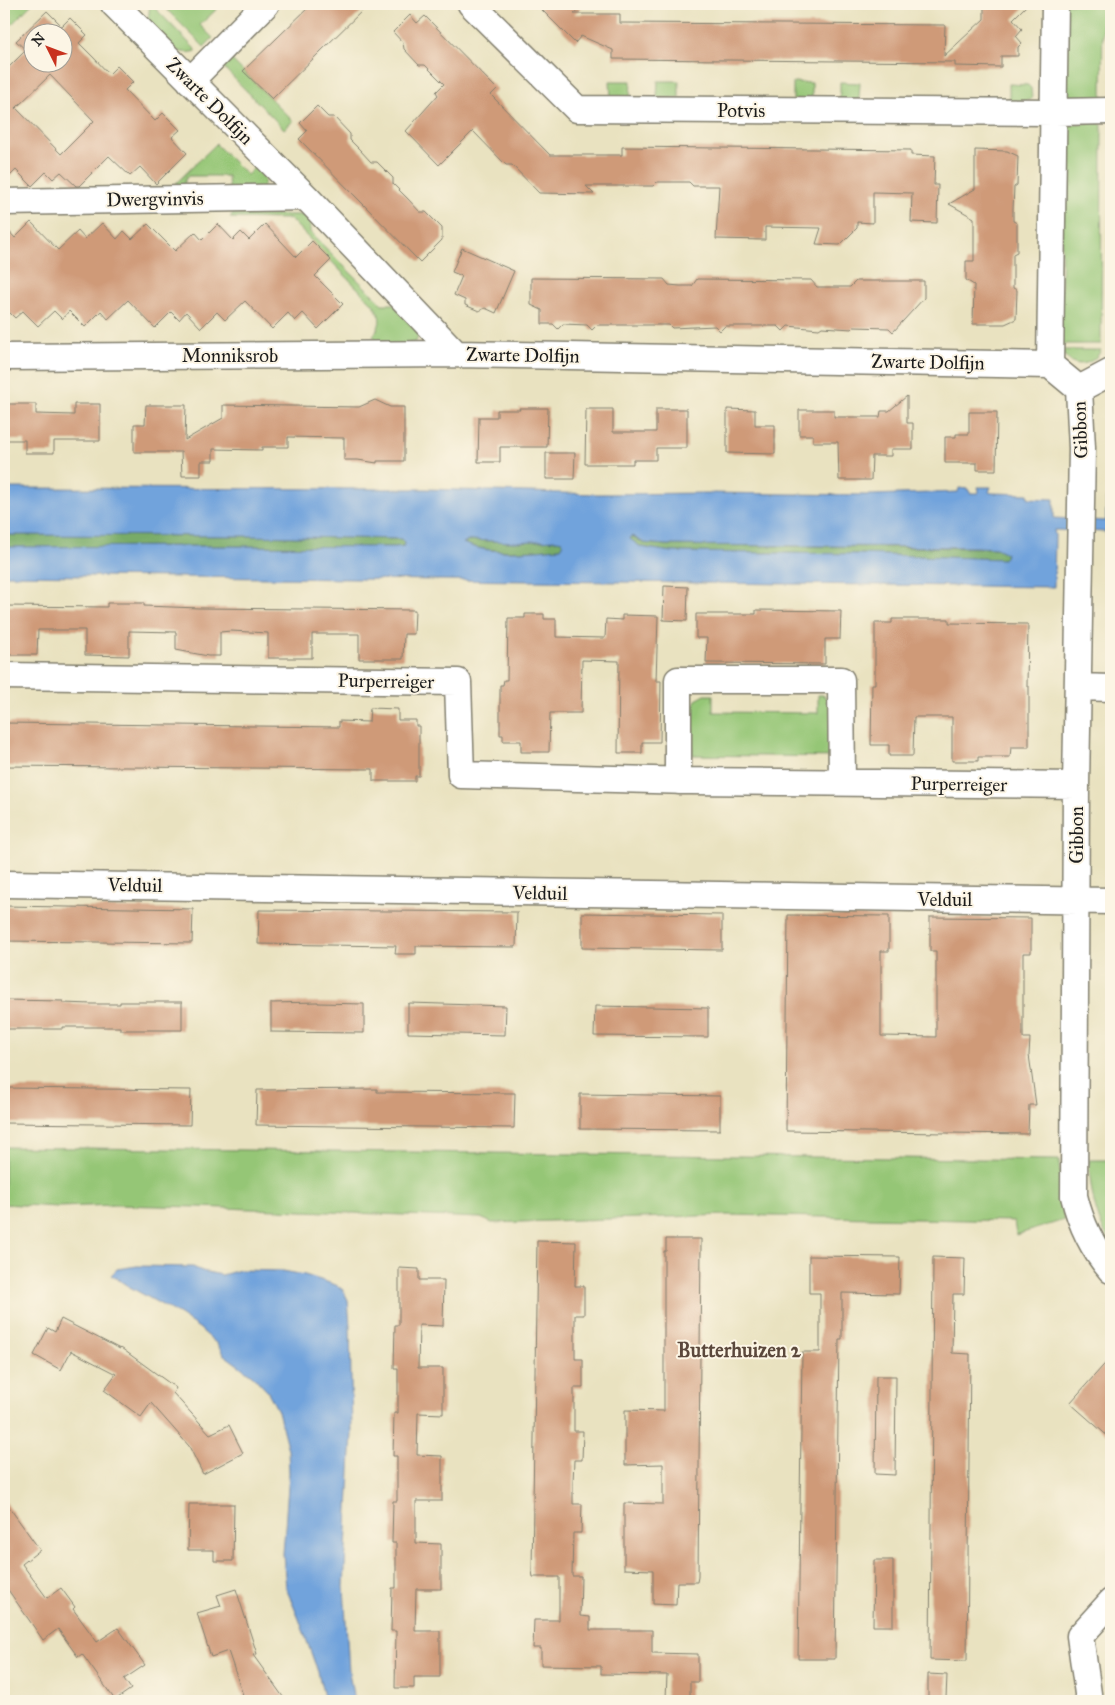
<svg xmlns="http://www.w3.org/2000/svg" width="1115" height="1705" font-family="'IM FELL Great Primer',serif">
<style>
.green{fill:#95c676;stroke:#587149}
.forest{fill:#78ab67;stroke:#4a6442}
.water{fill:#71a3dc;stroke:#46607c;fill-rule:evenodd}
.building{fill:#cf9a78;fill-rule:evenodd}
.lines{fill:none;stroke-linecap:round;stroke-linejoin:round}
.minor-casing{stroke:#827f6e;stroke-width:29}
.minor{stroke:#fff;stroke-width:26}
.labels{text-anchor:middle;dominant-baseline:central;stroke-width:4;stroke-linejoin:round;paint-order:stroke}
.street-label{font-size:19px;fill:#1c1c1c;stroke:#fcf5e5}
.neighbourhood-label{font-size:20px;font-weight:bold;fill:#5b483c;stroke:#fcf5e5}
</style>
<rect width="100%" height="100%" fill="#fcf5e5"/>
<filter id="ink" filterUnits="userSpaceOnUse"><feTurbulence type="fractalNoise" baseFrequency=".02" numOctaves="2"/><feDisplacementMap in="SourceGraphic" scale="10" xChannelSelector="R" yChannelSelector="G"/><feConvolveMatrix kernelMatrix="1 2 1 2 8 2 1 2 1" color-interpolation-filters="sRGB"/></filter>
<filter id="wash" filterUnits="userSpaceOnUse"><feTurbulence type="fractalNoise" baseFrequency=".0096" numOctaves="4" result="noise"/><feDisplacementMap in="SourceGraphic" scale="20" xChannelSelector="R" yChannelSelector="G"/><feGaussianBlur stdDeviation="1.12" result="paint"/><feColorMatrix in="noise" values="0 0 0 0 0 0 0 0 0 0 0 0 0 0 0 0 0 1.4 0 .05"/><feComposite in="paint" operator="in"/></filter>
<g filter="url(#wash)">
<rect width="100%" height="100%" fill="#e9e2c0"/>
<path class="green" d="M4,4H32L4,32Z
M150,4H151L197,51C171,58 164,38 148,20Z
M161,4H222L200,25L213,38L204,47Z
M1063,4H1103L1102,100L1064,102Z
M230,58L293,121L284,129L222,66Z
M610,81H631L630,98H611Z
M658,81H679V98H657Z
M793,82L812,83V100H793Z
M840,82L860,83L859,100H840Z
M1009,84L1028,85L1031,88L1032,99L1026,101L1009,102Z
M1099,122L1102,125L1101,344H1061L1062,125Z
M216,144L247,175L257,165C265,174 267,178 262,189L229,194L228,176H188L185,180L184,194H165Z
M232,214L302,215L310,219V232L382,304H394L417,329L418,336L416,342L383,348L373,336C382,323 382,318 373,304L290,219L230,218Z
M1062,350H1101C1093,368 1068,369 1062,350Z
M705,695H713V712L818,713V695H823L835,706L836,757L692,755L694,704L696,700Z
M4,1147L1059,1160L1062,1205L1064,1220L1016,1235L1014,1221L727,1215L492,1223L481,1218L199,1207L116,1205L58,1207L4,1204Z
M1089,1160H1111V1244C1095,1218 1090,1190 1089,1160Z"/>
<path class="forest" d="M4,535L248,536L401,539L404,541V546L395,547L216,546L4,547Z
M632,536L644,543L666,545L996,548L1006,553L1005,557L1003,559L857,554L671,552L641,547L630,539Z
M470,540L514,542L557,540L562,541L563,545L562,548C531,550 491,555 463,543Z"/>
<path class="water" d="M978,487H991L989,492L992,493L1028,494L1029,498L1054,499V518L1106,521V498H1111V587H1110L1106,532L1054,530L1055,535L1054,587L4,575V547L216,546L395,547L404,546V542L401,539L248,536L4,535V488L425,489L598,494L707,493L870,495L958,492L959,488L968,489L970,493H978L979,491ZM632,536L644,543L666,545L977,547L996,548L1006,553L1005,557L1003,559L857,554L671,552L641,547L630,539ZM470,540L514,542L557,540L562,541L563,545L561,548C531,550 491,556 463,543Z
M137,1266L193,1267L202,1271L222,1275L240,1270L283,1271L305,1275L336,1285L343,1290L348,1300L350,1325L352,1433L344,1587L349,1672L354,1701H325L318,1672L299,1619L286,1588L283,1554L289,1473L288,1450L278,1411L268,1392L253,1376L223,1354L217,1344L199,1328L180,1315L128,1286L111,1275L117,1269Z"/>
<g id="blocks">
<path class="building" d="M312,4H369L272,99L243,71Z
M536,4H585L574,14H620V23L945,25L944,56L984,19V4H1028L1013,19L1022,29L1016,36L1022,43L1018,47V56H1001V67L955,66V62L613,59V50L581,36L575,43Z
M47,11L62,26L70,18L87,35L79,43L94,58L109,74L117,66L133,82L125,90L155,121L163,113L180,130L172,137L187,153L156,184L140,167L130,176L109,156L79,186H76L61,172L53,179L46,172L32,186L16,170L4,182V72L26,50L16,41ZM32,32H62V62H32ZM50,75L94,121L61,154L16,108Z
M410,15L417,23L425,16L497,89L491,95L550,155H622V147L911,150V155L935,156L934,185H938L937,223L911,222L912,193L873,192V223L857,222V228L840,245L816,244L821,228L765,227V240L716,239L719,186H693L689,182H657L653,186H586L594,194L539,193L512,165H506L473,131L439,165L406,131L438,95L436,92L444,84L425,65H419L404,49L403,43L393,32Z
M317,106L328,117H334L350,134V140L360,150L371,162H377L393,178V184L408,199L420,212H426L442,228V240L420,262L299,139L307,131L300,123Z
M975,150L1007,151L1018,156L1017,185L1014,187L1013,209V221L1017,223V252L1013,254V288L1017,290L1016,319L1005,324H973L974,285L966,280V261H974V218L949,204L975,189Z
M31,222L58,250L78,231L85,239L102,223L117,239L124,231L132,239L148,224L175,251L195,232L202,240L218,224L233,240L241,232L249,240L265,224L296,257L312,241L331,260L315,276L343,304L318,329L303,313L295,321L288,313L272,329L245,301L225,320L217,312L201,328L186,312L179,320L171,312L155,328L128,300L108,319L101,311L85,327L69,311L62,319L54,311L38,326L23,311L15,318L4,307V226L15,238Z
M462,248L514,271L496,313L485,308L479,311L465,305V300L454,295L462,276L452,272Z
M531,278L664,279L669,285L680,286H692L697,279L811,280L817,287H850L856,281H924V298L893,332L889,328L854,327L852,329L822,327L819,329L788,326L783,331L778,326H725L720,331L715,326L672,328L669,325H597L592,330L587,325L563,324L558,329L553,324H542V310L531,305Z
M907,396V423H913V449H891V456H872L871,480H839L838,442H813V435H799V410H834V417H880L881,411H889Z
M375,400L390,407H404V461H377V463L358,460H344V438L288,437V447H262V450L213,449V461H201V476H182L181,452H134V424H145L146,405H186L185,440L223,418V405L359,407Z
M7,404H36V414L74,415V404H100V441H54V453H25V440H6Z
M519,408H548L547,447H500V462H478L479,417H497V410H520Z
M586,409H613V432H656V409H687V448H656V460H633V464H585Z
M727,409L755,410V425H775V454L727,453Z
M969,412H997L996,470H977V463H945V437H956V434H969Z
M546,453H575L574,479H546Z
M664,586L688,587L687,621L663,620Z
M107,603H144V606L199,608L415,610L414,634H404L403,659H359V634H312V658H268V633L231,631L220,632V656H208L176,650V632L129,631V656L85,655V630H38L37,655H4V606L107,607Z
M756,610L841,611L840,639H825V664L706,663L707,638H696V614H756Z
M525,614H544V619H556V637L605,638L606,619L622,620V615L658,616L656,681H661L660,742H642V753H618L619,661L582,660L581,713H550L549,752H521V741H503V735H500V685H503L504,680H507L508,618H525Z
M892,619H949V623L1028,624L1027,686H1029V747H1011L1010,757H978V761H952V717H914L913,756H889V745H871L872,684H875V623H892Z
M370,708L398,709V720H416V726H419V776H415V781H373V769L4,766V723L339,727V721L369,722Z
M4,906L193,909L192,943L4,941Z
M259,910L517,912L516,947L416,946V954H395L396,946L258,944Z
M582,913L722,915V950L582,948Z
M788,915L889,916V951H881V1036L936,1037V951H930V917L1031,918V953H1023V1038H1030L1029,1055L1036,1105H1029L1028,1134L786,1131Z
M4,1000L63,1001V1003L92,1004H120V1002H182V1030H120V1027H63V1029H4Z
M318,1002V1003L364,1004V1033L271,1032V1003Z
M410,1003L506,1006L505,1035L408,1033V1004Z
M595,1006L708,1008V1037L594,1036Z
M4,1088L191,1090L190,1125L4,1123Z
M377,1089V1092L515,1093L514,1128L256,1125L257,1090Z
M580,1094L720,1096V1130L580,1129Z
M666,1239H701V1243L698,1577L697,1582H677L676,1605L653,1604V1570L624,1569V1503L663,1504V1464L625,1465V1410L664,1411V1251H666Z
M537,1241L576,1242L575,1286H584V1315H575V1359H583V1388H574V1431H583L582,1460H574L573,1482V1504H582L581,1533H573L572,1576H581L580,1616L590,1617V1630H652V1653L698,1654V1682H690V1699L666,1698L667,1675L601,1674V1666L541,1665V1648H533L534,1620H559V1577H533L532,1571Z
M809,1256L900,1257L899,1294L842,1293V1339H839L835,1659H798L802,1352H820V1293H809Z
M933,1257L965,1258L964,1294H953L952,1353L970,1354L967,1661L930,1660Z
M399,1268L419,1269V1280H444L443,1326L419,1325L418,1368H443V1414L418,1413L417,1455L442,1456V1501H416V1543L441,1544V1589H416L415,1631H440V1677H414V1688H395L396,1631H391L392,1588H396V1543H392L393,1501H397V1456H393L394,1413H398V1368H394L395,1325H399Z
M61,1319L120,1349L121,1348L176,1388L173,1393L210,1434L229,1425L243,1453L203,1474L189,1446L151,1403L141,1417L104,1390L116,1374L71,1351L61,1370L34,1355L48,1328L55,1332Z
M1111,1357V1439L1070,1403Z
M876,1376H896L895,1475L875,1474Z
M4,1500L40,1550L22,1564L47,1598L61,1588L75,1607L73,1609L97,1642L118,1628L145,1665L124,1679L131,1689L115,1700L82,1654L78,1657L58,1629L43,1640L4,1584Z
M189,1504H234L233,1561H214V1550H188Z
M874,1560H893V1626H873Z
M236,1589L257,1654L253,1655L286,1701H245L228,1651L211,1657L197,1613L221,1606L217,1595Z
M928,1674L947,1675L946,1698H928Z"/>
</g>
</g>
<g filter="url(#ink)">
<use href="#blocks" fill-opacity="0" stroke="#827f6e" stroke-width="1"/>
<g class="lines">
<defs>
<path id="minor" d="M114,4L306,197L456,354L1050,365
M471,4L577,109L1055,112L1111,111
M190,81L266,4
M4,202L306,197
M4,357L456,354
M1050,365L1079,389L1082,448L1076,785L1074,1196C1081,1225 1092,1248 1111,1270
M1050,365L1055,4
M1079,389L1111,372
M4,676L458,682L461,775L690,781L1076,785
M1078,687L1111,688
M678,781V680H841L842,782
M4,884L1111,901
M1089,1701L1080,1636L1111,1602"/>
</defs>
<use href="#minor" class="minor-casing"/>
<use href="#minor" class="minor"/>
</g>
</g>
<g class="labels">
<g class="street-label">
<text transform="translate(210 101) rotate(45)">Zwarte Dolfijn</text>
<text x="741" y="110">Potvis</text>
<text transform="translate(155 199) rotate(-1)">Dwergvinvis</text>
<text x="230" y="355">Monniksrob</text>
<text transform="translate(523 355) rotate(1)">Zwarte Dolfijn</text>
<text transform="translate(928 362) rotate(1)">Zwarte Dolfijn</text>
<text transform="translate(1080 430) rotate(-92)">Gibbon</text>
<text transform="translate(386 681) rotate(1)">Purperreiger</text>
<text transform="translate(959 784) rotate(1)">Purperreiger</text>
<text transform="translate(1076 835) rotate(-90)">Gibbon</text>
<text transform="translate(135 885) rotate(1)">Velduil</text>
<text transform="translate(540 893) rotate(1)">Velduil</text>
<text x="945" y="899">Velduil</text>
</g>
<g class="neighbourhood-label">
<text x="739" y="1350">Butterhuizen 2</text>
</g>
</g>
<rect width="1115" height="1705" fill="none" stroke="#fcf5e5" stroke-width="20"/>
<g transform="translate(48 48) rotate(312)"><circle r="24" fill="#fcf5e5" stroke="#a29e95"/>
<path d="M0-4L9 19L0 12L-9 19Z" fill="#c8321e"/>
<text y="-8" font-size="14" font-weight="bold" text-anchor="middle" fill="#1c1c1c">N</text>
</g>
</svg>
